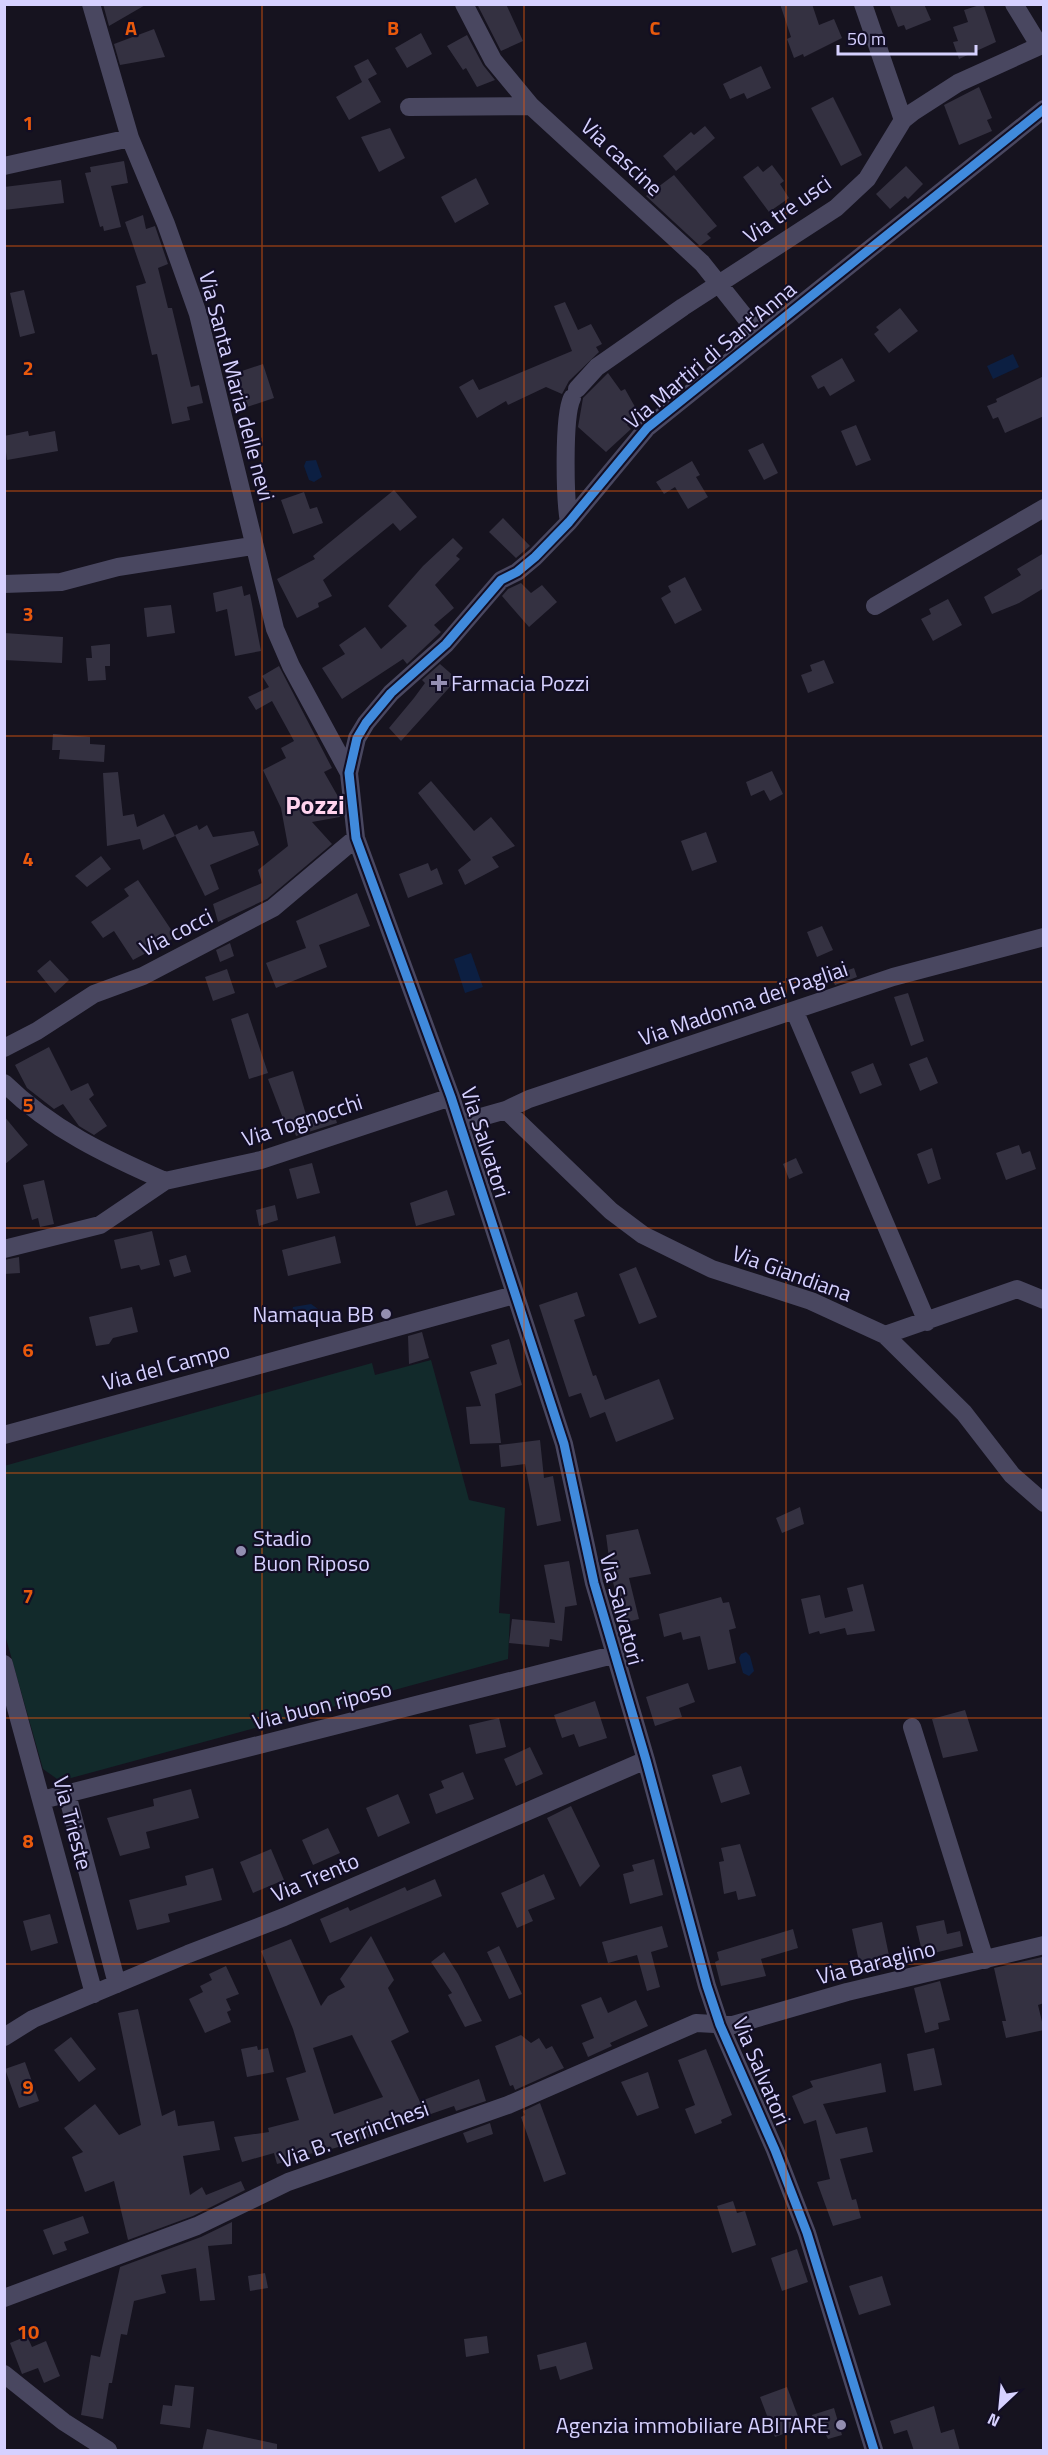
<svg xmlns="http://www.w3.org/2000/svg" width="1048" height="2455" font-family="'Titillium Web',sans-serif">
<style>
.green{fill:#122a2b}
.water{fill:#0c1f42}
.building{fill:#343141;fill-rule:evenodd}
.lines{fill:none;stroke-linecap:round;stroke-linejoin:round}
.street{stroke:#494760;stroke-width:18}
.cycleway-casing{stroke:#120e24;stroke-width:13}
.cycleway{stroke:#408adc;stroke-width:9}
.grid{fill:none;stroke:#e8590c;stroke-width:1.5;stroke-opacity:0.55}
.poi-dot{fill:#938eb1;stroke:#120e24;stroke-width:2}
.labels{text-anchor:middle;dominant-baseline:central;stroke-width:4.5;stroke-linejoin:round;paint-order:stroke}
.street-label{font-size:22px;fill:#d6d1ff;stroke:#120e24}
.poi-label{font-size:22px;fill:#d6d1ff;stroke:#120e24;text-anchor:start}
.quarter-label{font-size:26px;font-weight:bold;fill:#ffd3ee;stroke:#120e24}
.grid-label{font-size:20px;text-anchor:middle;font-weight:bold;fill:#e8590c;stroke:#120e24;stroke-width:4.5;stroke-linejoin:round;paint-order:stroke}
</style>
<rect width="100%" height="100%" fill="#16131f"/>
<path class="green" d="M431,1360L469,1500L505,1508L499,1613L510,1614L508,1659L60,1781L43,1769L5,1635L4,1466L372,1363L375,1375Z"/>
<path class="water" d="M1013,354L1019,367L993,379L987,366Z
M316,460L322,477L314,482L309,480L304,466L306,461Z
M471,953L483,987L465,993L454,959Z
M311,1304L318,1309L316,1317L296,1322L290,1320L293,1307Z
M746,1652L750,1656L754,1671L749,1676L743,1673L739,1658L741,1654Z"/>
<path class="building" d="M103,4H147L109,26Z
M477,4H506L523,41L501,51Z
M780,4H812L819,25L834,19L842,38L804,57L803,54L794,58L787,39L791,37Z
M889,4H924L931,20L906,30L904,25L898,27Z
M983,4L996,42L959,59L953,42L958,41L953,27L968,22L964,10Z
M154,29L165,57L120,65L114,44Z
M421,33L432,54L407,68L395,48Z
M467,35L483,65L495,80L477,87L466,68L463,70L447,46Z
M368,59L377,74L368,79L381,102L349,120L336,97L362,82L354,66Z
M761,66L771,88L747,99L744,93L730,99L723,84Z
M979,87L992,118L987,120L992,131L959,145L944,105Z
M833,97L862,155L841,166L811,108Z
M705,126L715,138L676,171L663,156L691,132L694,135Z
M390,128L405,158L379,172L361,137Z
M124,161L128,183L111,186L121,227L104,231L103,226L100,227L85,173L91,172L90,167Z
M772,165L784,181L780,184L789,198L769,212L743,177L758,166L763,172Z
M906,166L923,184L908,199L905,196L890,209L876,194Z
M674,175L717,226L707,234L711,238L700,246L646,196Z
M476,178L489,204L455,223L441,197Z
M61,180L64,203L4,210V187Z
M143,215L146,229L155,226L168,264L158,268L168,308H172L191,387L199,385L203,403L187,407L190,420L172,424L157,354L152,355L136,286L146,283L125,222Z
M24,290L35,333L20,337L10,293Z
M565,302L578,330L591,324L602,344L596,347L599,352L569,381L562,394L546,387L508,405L506,401L477,418L459,387L473,379L479,390L572,351L554,306Z
M900,308L918,331L889,353L874,334L879,330L876,327Z
M842,358L855,381L830,396L824,386L818,389L811,376Z
M263,364L274,398L247,407L236,373Z
M608,373L621,391L625,389L639,414L627,425L631,429L606,452L578,427L583,398Z
M1044,376V416L1005,433L998,417L993,419L987,406L997,402L996,399Z
M856,425L871,460L856,466L841,431Z
M28,431L29,436L55,431L58,451L7,460L4,436Z
M763,443L778,473L764,480L748,450Z
M692,461L700,475L696,477L708,497L688,509L675,487L664,494L656,482Z
M394,490L417,517L400,531L393,523L323,580L332,596L318,603L319,607L297,618L277,579L315,559L313,556Z
M304,492L310,509L317,507L323,523L293,534L281,500Z
M503,518L530,546L516,558L489,532Z
M453,538L463,548L456,556L460,559L435,585L454,608L434,625L441,632L407,664L403,659L342,699L322,668L345,654L339,645L365,627L381,649L407,626L388,606L423,566Z
M1044,553V588L1019,603L992,614L984,597L1021,575L1017,569Z
M685,577L702,610L675,624L661,598L671,592L668,586Z
M521,583L531,593L542,585L557,602L529,627L502,596L508,589Z
M242,586L244,596L250,594L261,651L235,656L227,609L216,612L213,593Z
M948,599L962,625L933,641L921,619L931,614L929,609Z
M171,605L175,633L147,637L144,608Z
M4,633L63,637L62,663L4,660Z
M110,644V666H105L106,680L88,681L86,658H92L91,646Z
M824,660L834,683L808,693L801,675L812,671L810,665Z
M440,664L457,679L401,741L389,728L414,698L425,683L422,680Z
M279,666L332,768L324,772L340,800V817L312,822L332,844L267,899L218,922L213,904L262,883L258,870L288,846L281,808L263,770L286,758L281,748L294,741L272,701L256,710L248,697L269,687L262,676Z
M53,734L90,737V744L105,745L104,762L59,759L60,750H52Z
M772,771L783,794L770,801L764,790L751,796L746,782Z
M118,772L123,816L134,814L137,827L164,814L175,836L143,850L140,839L107,846L103,773Z
M431,781L474,831L491,817L515,846L492,857L499,867L465,885L458,870L471,860L418,793Z
M197,825L199,830L207,825L213,837L254,831L259,845L210,865L219,889L205,896L175,835Z
M706,832L717,862L692,871L681,841Z
M101,856L111,869L87,887L75,876Z
M428,863L431,871L437,868L443,884L408,898L399,874Z
M138,880L176,937L133,960L114,931L103,938L91,922L129,896L124,889Z
M357,893L370,926L319,945L327,967L276,988L266,963L306,948L296,921Z
M822,926L833,950L817,957L807,932Z
M230,943L234,956L220,962L216,950Z
M50,960L69,980L55,993L37,971Z
M854,968L857,977L835,985L831,976Z
M227,969L235,993L213,1001L205,977Z
M908,993L924,1041L911,1046L894,997Z
M248,1013L268,1073L249,1079L231,1019Z
M49,1047L71,1091L88,1083L94,1095L89,1099L107,1126L94,1135L79,1126L63,1104L54,1109L27,1088L15,1065Z
M927,1057L938,1083L920,1091L909,1064Z
M873,1063L882,1085L860,1094L851,1072Z
M293,1071L307,1118L333,1110L337,1123L296,1136L293,1127L287,1129L268,1079Z
M4,1116L28,1145L4,1165Z
M1019,1145L1022,1154L1030,1151L1036,1169L1006,1180L996,1153Z
M932,1148L941,1179L928,1184L917,1154Z
M796,1158L803,1173L789,1179L783,1164Z
M312,1163L320,1193L297,1199L289,1169Z
M44,1180L54,1224L40,1227L38,1218L32,1220L23,1185Z
M447,1190L455,1215L416,1226L410,1203Z
M275,1205L278,1220L259,1226L256,1210Z
M152,1231L160,1265L141,1270L139,1265L121,1269L114,1240Z
M335,1236L341,1263L288,1276L282,1250Z
M186,1255L191,1272L174,1277L169,1260Z
M19,1257L20,1273L4,1274V1260Z
M636,1267L657,1317L639,1324L619,1274Z
M577,1292L585,1316L574,1320L593,1376L596,1375L605,1400L659,1379L674,1419L616,1442L605,1412L590,1418L581,1393L569,1397L539,1305Z
M132,1307L138,1332L113,1338L109,1344L96,1346L89,1317Z
M422,1332L429,1358L409,1364L408,1336Z
M509,1339L522,1385L495,1394L501,1443L470,1444L466,1407L481,1406L470,1372L497,1364L491,1345Z
M540,1440L544,1478L553,1476L561,1521L537,1526L525,1464L501,1467L499,1445Z
M800,1507L804,1524L782,1533L776,1518Z
M638,1529L651,1574L629,1578L639,1619L623,1623L611,1574L606,1535Z
M569,1561L577,1605L565,1607L562,1641L550,1639L549,1647L509,1643L512,1619L555,1623L544,1565Z
M863,1584L875,1631L847,1635L845,1628L820,1634L819,1631L809,1634L801,1599L820,1595L825,1618L853,1611L847,1588Z
M721,1597L723,1603L729,1602L736,1628L729,1630L736,1663L708,1670L700,1636L683,1640L681,1632L664,1637L659,1614Z
M688,1683L695,1702L679,1708L682,1717L655,1726L646,1697Z
M595,1701L607,1738L579,1747L574,1734L562,1738L554,1715Z
M965,1710L978,1751L943,1758L932,1719Z
M499,1718L506,1747L476,1754L469,1725Z
M530,1747L543,1774L516,1786L504,1759Z
M741,1766L750,1794L721,1803L712,1775Z
M463,1772L474,1799L436,1814L429,1794L444,1788L441,1781Z
M191,1789L199,1818L146,1832L150,1848L120,1856L107,1818L154,1806L153,1799Z
M398,1794L410,1823L378,1837L366,1808Z
M571,1806L600,1866L580,1887L547,1818Z
M328,1828L340,1853L313,1865L302,1840Z
M740,1844L756,1896L738,1900L736,1891L724,1894L719,1862L724,1861L721,1848Z
M271,1849L284,1880L253,1893L240,1862Z
M654,1859L663,1895L630,1904L623,1874L634,1871L632,1865Z
M213,1868L222,1900L168,1914L170,1922L137,1930L129,1900L187,1885L185,1876Z
M544,1874L555,1899L528,1910L533,1921L517,1928L501,1893Z
M435,1879L442,1896L330,1943L320,1919L348,1907L350,1911L405,1887L407,1891Z
M50,1914L58,1943L31,1951L23,1921Z
M944,1920L947,1934L960,1931L963,1946L934,1953L932,1945L921,1947L916,1926Z
M882,1922L891,1965L861,1971L852,1929Z
M662,1926L668,1947L651,1952L660,1987L647,1991L637,1955L608,1963L602,1942Z
M793,1929L798,1948L761,1959L766,1976L721,1986L715,1962L719,1960L717,1952Z
M371,1936L394,1980L388,1988L409,2032L391,2041L424,2110L375,2130L376,2135L335,2148L300,2156V2158L277,2164L274,2153L242,2162L234,2137L269,2132L268,2128L299,2120L286,2078L306,2072L293,2029L261,1951L291,1939L321,2006L328,1996L345,1987L340,1979ZM352,2035L383,2097L334,2114L313,2048Z
M499,1946L522,1994L509,1999L487,1952Z
M444,1952L458,1974L482,2021L465,2027L448,1995L452,1993L431,1962Z
M1042,1957L1044,2003L1038,2005L1044,2030L1006,2038L1002,2021H1006L994,1968Z
M226,1966L239,1994L226,1999L231,2010L227,2012L231,2022L205,2033L189,1999L203,1992L200,1986L212,1980L209,1974Z
M940,1981L950,2020L938,2023L939,2029L925,2033L914,1988Z
M601,1997L608,2013L636,2000L648,2026L610,2043L612,2046L588,2057L582,2043L594,2038L581,2005Z
M138,2009L162,2116L175,2110L178,2126L214,2121L220,2150L183,2156L190,2195L202,2187L206,2195L241,2181L245,2190L193,2216L128,2240L114,2181L85,2192L72,2157L83,2152L64,2128L95,2104L119,2135L141,2125L118,2013Z
M521,2035L531,2043L539,2038L546,2049L552,2046L564,2068L515,2090L513,2085L510,2086L495,2046Z
M71,2037L96,2069L79,2082L54,2050Z
M257,2046L258,2050L268,2048L274,2072L247,2077L241,2049Z
M934,2048L942,2085L914,2091L907,2054Z
M706,2049L732,2115L721,2120L722,2123L695,2134L685,2109L695,2105L678,2060Z
M25,2062L39,2101L19,2108L5,2069Z
M881,2063L886,2092L823,2104L836,2134L867,2127L873,2152L840,2159L852,2200L856,2199L861,2218L833,2226L817,2182L830,2179L816,2120L804,2124L792,2096L813,2087L810,2081Z
M648,2072L659,2108L637,2116L621,2082Z
M479,2079L486,2101L456,2111L454,2106L428,2115L421,2101Z
M540,2103L566,2174L544,2182L521,2117L525,2115L523,2111Z
M490,2123L493,2134L467,2143L463,2133Z
M733,2201L737,2213L745,2211L756,2245L732,2253L717,2206Z
M83,2216L89,2233L64,2242L67,2250L53,2255L43,2230Z
M232,2222V2244L208,2246L215,2300L200,2301L196,2268L161,2275L166,2293L134,2301L127,2335L121,2334L112,2383H109L103,2419L81,2415L91,2355L100,2357L120,2267L201,2237Z
M797,2249L808,2282L782,2291L771,2258Z
M265,2273L268,2288L250,2291L248,2276Z
M882,2276L891,2305L859,2315L849,2286Z
M27,2336L32,2347L46,2341L60,2376L44,2383L38,2368L22,2374L10,2343Z
M487,2336L489,2353L466,2357L464,2339Z
M586,2342L593,2369L560,2380L556,2366L540,2370L537,2355Z
M175,2385L194,2387L190,2428L160,2424L163,2405L172,2406Z
M787,2387L802,2427L775,2437L760,2397Z
M934,2406L941,2433L954,2429L960,2451H914L907,2430L894,2434L890,2421Z
M834,2408L842,2435L828,2439L825,2433L818,2435L812,2415Z
M207,2429L277,2444V2451H202Z"/>
<g class="lines">
<path class="street" d="M91,4L130,138L166,224L198,314L275,629L291,666L349,773
M464,4L493,60L531,106L702,263L760,336
M863,4L903,120
M1014,4L1039,45
M409,107L531,106
M4,166L130,138
M577,389L597,367L683,307L836,208L867,179L903,120L913,112L958,83L1044,44
M569,522C565,500 563,417 572,398
M4,584L61,582L118,567L252,546
M875,606L1044,508
M795,1012L927,1322
M4,1048L37,1031L94,994L143,976L273,908L356,838
M4,1083C51,1129 106,1155 165,1181
M506,1110L611,1211L643,1235L712,1269L811,1301L885,1335L964,1413L1012,1475L1044,1503
M460,1123L506,1110L529,1099L893,977L1044,937
M4,1249L100,1225L165,1181L261,1160L451,1097
M885,1335L1017,1289L1044,1300
M4,1435L514,1295
M4,1664L94,1994
M912,1727L985,1960
M67,1794L117,1984
M42,1800L613,1655
M4,2037L33,2019L188,1954L284,1917L646,1760
M4,2298L197,2226L288,2182L508,2105L696,2023L733,2025L847,1992L1044,1945
M4,2374L64,2422L108,2450
M874,2450L807,2233L775,2150L720,2025L707,1986L646,1760L594,1583L564,1444L451,1097L356,838L349,773L357,738L366,723L391,693L446,644L501,580L517,572L535,557L569,522L647,428L1044,109"/>
<defs>
<path id="cycleway" d="M874,2450L807,2233L775,2150L720,2025L707,1986L646,1760L594,1583L564,1444L451,1097L356,838L349,773L357,738L366,723L391,693L446,644L501,580L517,572L535,557L569,522L647,428L1044,109"/>
</defs>
<use href="#cycleway" class="cycleway-casing"/>
<use href="#cycleway" class="cycleway"/>
</g>
<path class="grid" d="M262,4V2450M524,4V2450M786,4V2450M4,246H1044M4,491H1044M4,736H1044M4,982H1044M4,1228H1044M4,1473H1044M4,1718H1044M4,1964H1044M4,2210H1044"/>
<g class="poi-dot">
<path d="M436 674h6v6h6v6h-6v6h-6v-6h-6v-6h6z"/>
<circle cx="386" cy="1314" r="6"/>
<circle cx="241" cy="1551" r="6"/>
<circle cx="841" cy="2425" r="6"/>
</g>
<g class="labels">
<g class="street-label">
<text transform="translate(622 157) rotate(43)">Via cascine</text>
<text transform="translate(787 209) rotate(-35)">Via tre usci</text>
<text transform="translate(710 355) rotate(-40)">Via Martiri di Sant'Anna</text>
<text transform="translate(237 386) rotate(75)">Via Santa Maria delle nevi</text>
<text transform="translate(176 932) rotate(-27)">Via cocci</text>
<text transform="translate(743 1003) rotate(-19)">Via Madonna dei Pagliai</text>
<text transform="translate(302 1120) rotate(-18)">Via Tognocchi</text>
<text transform="translate(486 1142) rotate(72)">Via Salvatori</text>
<text transform="translate(792 1273) rotate(20)">Via Giandiana</text>
<text transform="translate(166 1366) rotate(-15)">Via del Campo</text>
<text transform="translate(622 1609) rotate(75)">Via Salvatori</text>
<text transform="translate(322 1705) rotate(-14)">Via buon riposo</text>
<text transform="translate(73 1823) rotate(75)">Via Trieste</text>
<text transform="translate(315 1877) rotate(-23)">Via Trento</text>
<text transform="translate(876 1962) rotate(-14)">Via Baraglino</text>
<text transform="translate(762 2071) rotate(67)">Via Salvatori</text>
<text transform="translate(354 2134) rotate(-20)">Via B. Terrinchesi</text>
</g>
<g class="poi-label">
<text x="451" y="683">Farmacia Pozzi</text>
<text x="374" y="1314" text-anchor="end">Namaqua BB</text>
<text x="253" y="1538">Stadio<tspan x="253" dy="25">Buon Riposo</tspan></text>
<text x="829" y="2425" text-anchor="end">Agenzia immobiliare ABITARE</text>
</g>
<g class="quarter-label">
<text x="315" y="804">Pozzi</text>
</g>
</g>
<g class="grid-label">
<text x="131" y="35">A</text>
<text x="393" y="35">B</text>
<text x="655" y="35">C</text>
<text x="28" y="130">1</text>
<text x="28" y="375">2</text>
<text x="28" y="621">3</text>
<text x="28" y="866">4</text>
<text x="28" y="1112">5</text>
<text x="28" y="1357">6</text>
<text x="28" y="1603">7</text>
<text x="28" y="1848">8</text>
<text x="28" y="2094">9</text>
<text x="28" y="2339">10</text>
</g>
<rect width="1048" height="2455" fill="none" stroke="#d6d1ff" stroke-width="12"/>
<g transform="translate(1000 2407) rotate(206)" stroke="#120e24" stroke-width="4.5" paint-order="stroke">
<path d="M0-4.5L10 22L0 15L-10 22Z" fill="#d6d1ff"/>
<text y="-9" font-size="16" font-weight="bold" text-anchor="middle" fill="#d6d1ff">N</text>
</g>
<path d="M838 45v9h138v-9" fill="none" stroke="#d6d1ff" stroke-width="3"/>
<text x="847" y="45" font-size="18" fill="#d6d1ff" stroke="#120e24" stroke-width="4.5" paint-order="stroke">50 m</text>
</svg>
